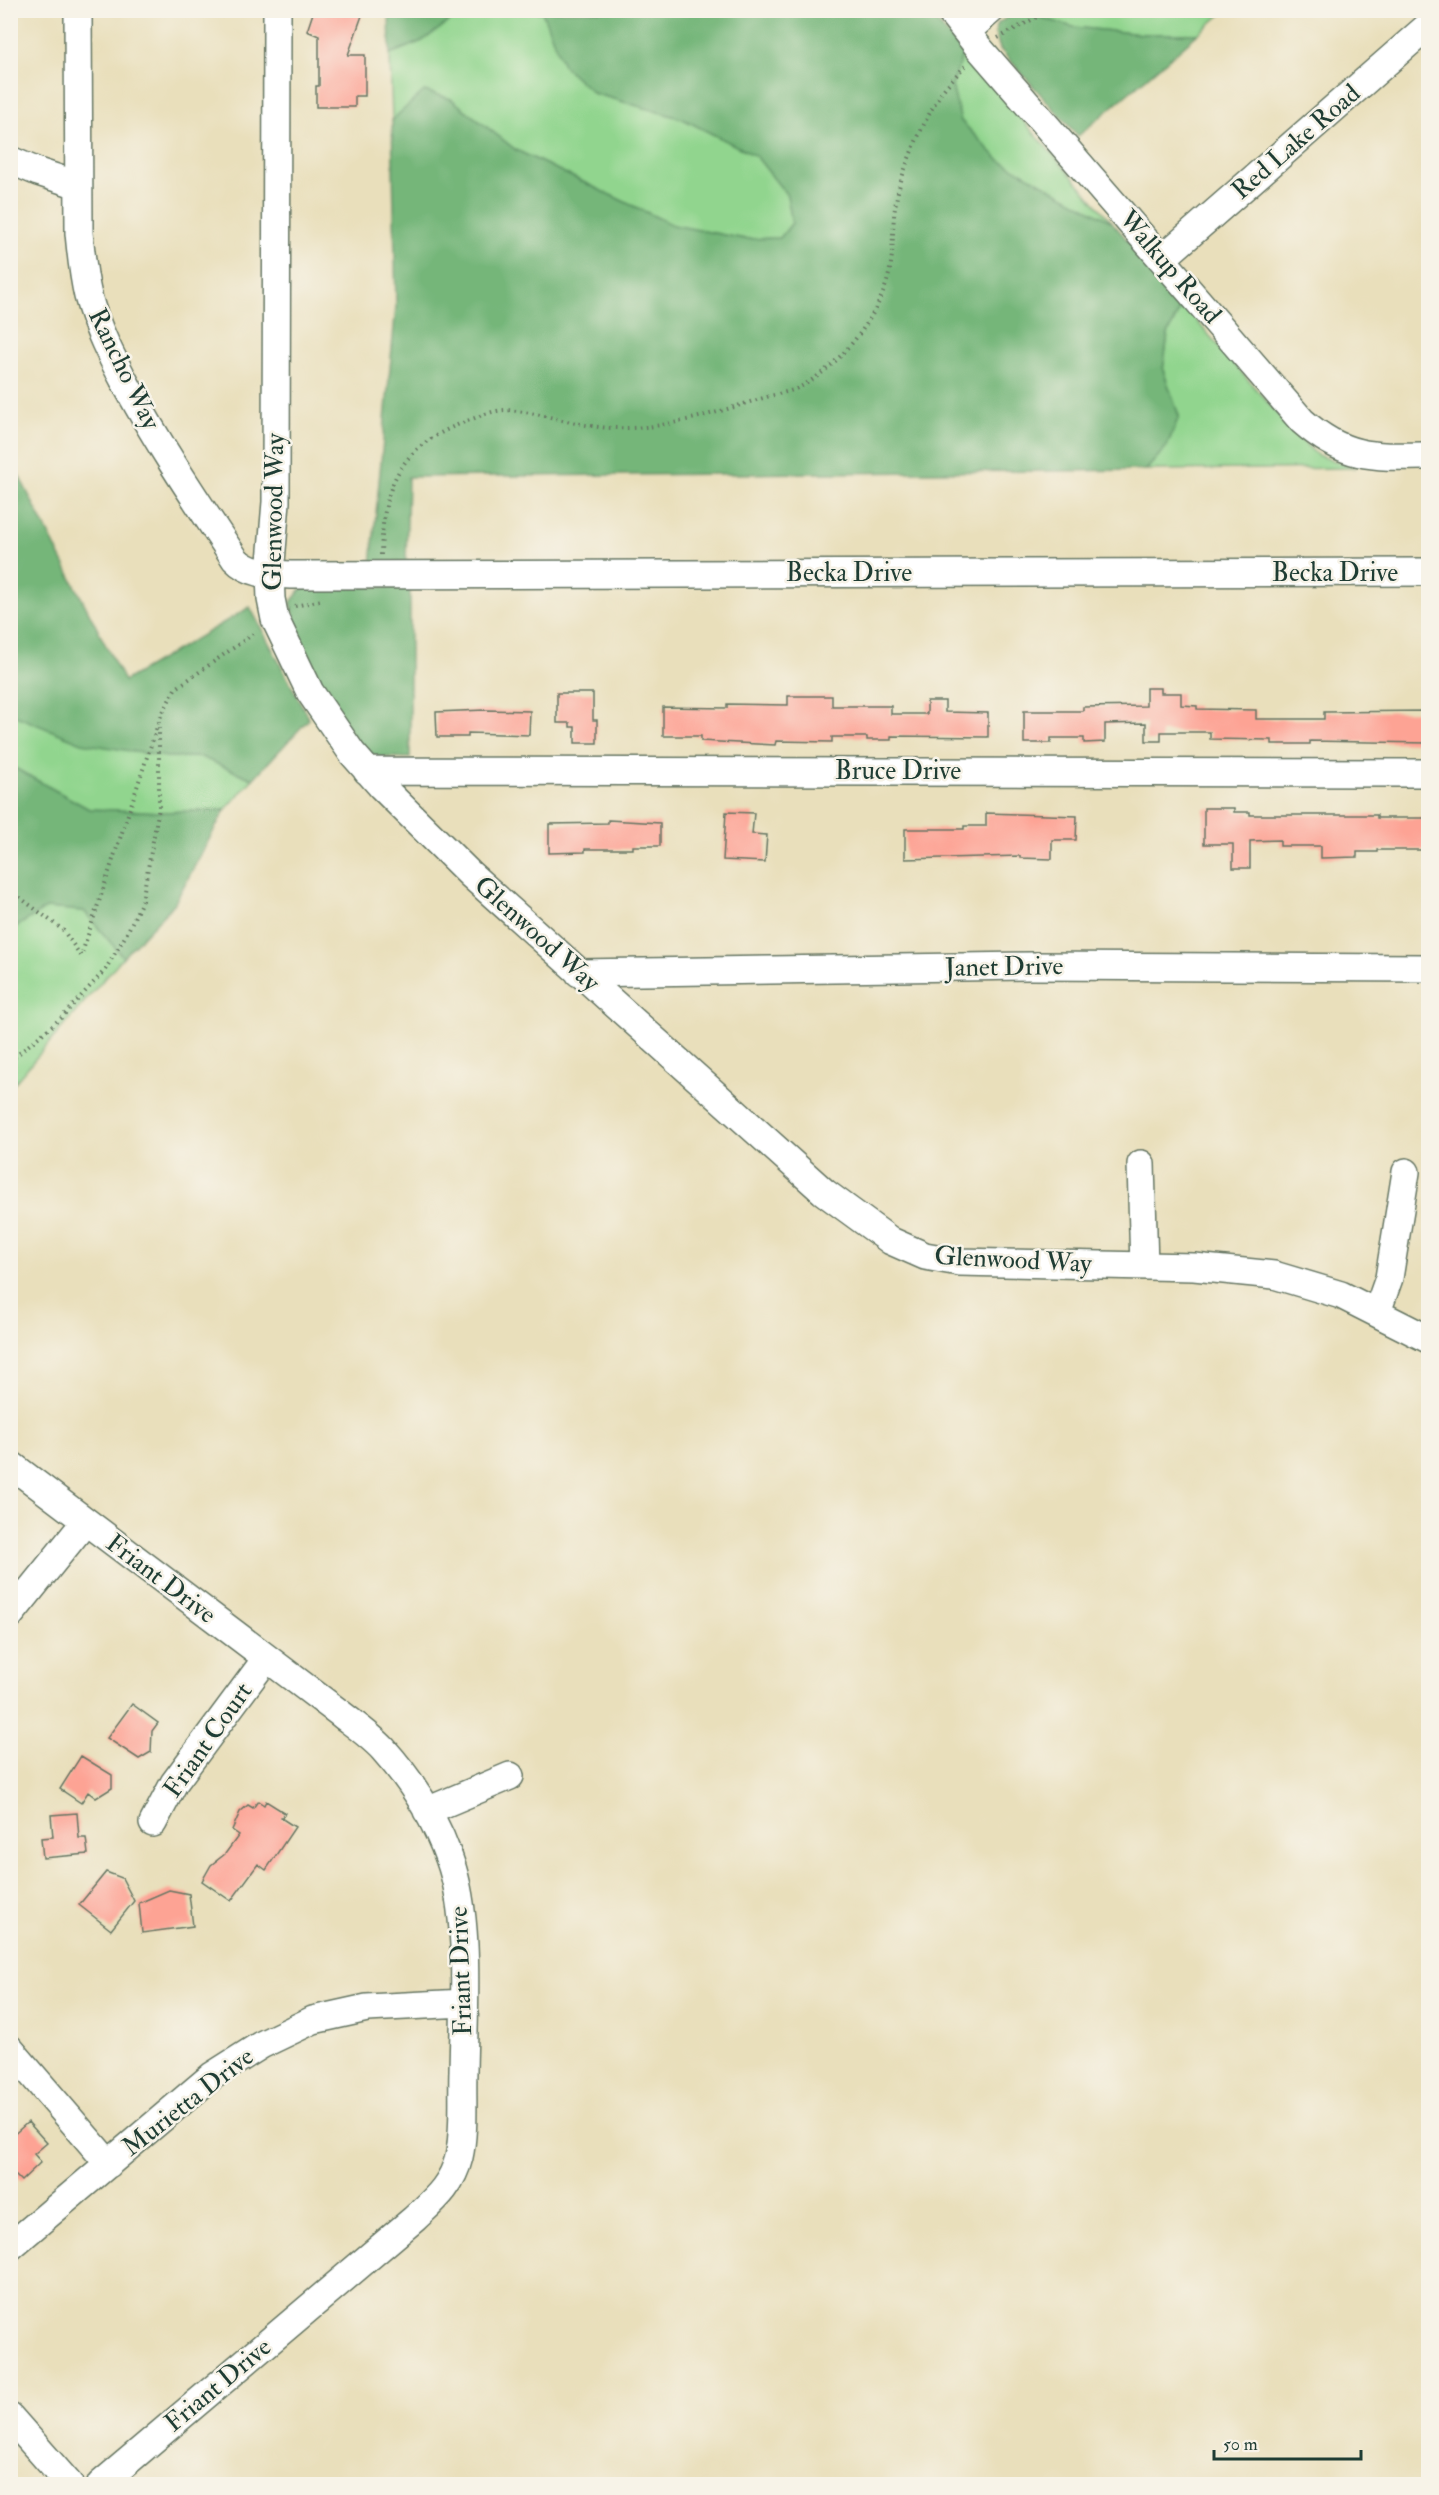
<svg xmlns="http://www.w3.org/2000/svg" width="1439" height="2495" font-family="'IM FELL Double Pica',serif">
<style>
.green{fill:#91d58e;stroke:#588961;stroke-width:1.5}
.forest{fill:#74b679;stroke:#4a7a56;stroke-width:1.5}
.building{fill:#fda394}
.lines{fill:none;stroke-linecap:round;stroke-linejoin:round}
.minor-casing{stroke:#667663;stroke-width:30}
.path{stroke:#667663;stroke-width:4;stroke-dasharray:1.5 4.5;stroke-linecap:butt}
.minor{stroke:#fff;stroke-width:27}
.labels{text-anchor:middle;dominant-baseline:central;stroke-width:5;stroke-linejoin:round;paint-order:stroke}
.street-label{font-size:26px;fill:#1f3d34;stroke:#f7f3e8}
</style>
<rect width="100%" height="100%" fill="#f7f3e8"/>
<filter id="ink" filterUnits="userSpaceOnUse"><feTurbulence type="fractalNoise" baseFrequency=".0167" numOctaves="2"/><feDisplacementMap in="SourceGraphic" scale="12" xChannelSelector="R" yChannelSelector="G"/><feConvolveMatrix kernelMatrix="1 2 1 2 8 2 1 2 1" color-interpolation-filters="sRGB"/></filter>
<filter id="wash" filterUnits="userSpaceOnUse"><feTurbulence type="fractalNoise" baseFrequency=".008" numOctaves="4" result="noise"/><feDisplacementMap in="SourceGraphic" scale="24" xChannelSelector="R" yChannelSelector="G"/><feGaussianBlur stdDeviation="1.35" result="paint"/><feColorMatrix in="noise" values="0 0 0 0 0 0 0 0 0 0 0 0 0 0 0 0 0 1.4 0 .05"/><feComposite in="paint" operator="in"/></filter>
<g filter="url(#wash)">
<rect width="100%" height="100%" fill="#e9dfbb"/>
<path class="green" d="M464,11L542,12L593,93L683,119L756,156L787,195L792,223L780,238L745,239L673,225L516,150L451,99L425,91L392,120L390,54L422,41Z
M1018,11H1225L1198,34H1142L1073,27Z
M963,52L1112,222L999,160L960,120L952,86Z
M1182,304L1295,434L1317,455L1356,468L1146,470L1167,446L1179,416L1163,370L1168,334Z
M11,714L167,757H201L253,779L225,810L161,812L89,809L11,766Z
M46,908L84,911L123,957L11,1087V930Z"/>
<path class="forest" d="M389,11V10L464,11L422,41L390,54Z
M538,11H927L963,52L952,86L961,121L999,160L1112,222L1182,304L1168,334L1163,370L1179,416L1167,446L1146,470L408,477L406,565H371L396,306L392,120L424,91L451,99L516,150L673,225L745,239L780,238L792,223L787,195L756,156L683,119L593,93L563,65L542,12Z
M1018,11L1073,27L1142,34H1198L1078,136L1000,49L995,33L998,23Z
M11,460L124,681L250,607L309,719L253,779L201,757H167L82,743L11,714Z
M312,587H410V758L380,757L363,751L315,679L296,628L291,602L301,589Z
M11,766L89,809L161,812L225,810L174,904L123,957L84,911L46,908L11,930Z"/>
<g id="blocks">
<path class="building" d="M314,10H364L348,55H365V96H355V107H316V86H319V36L307,31Z
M1146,688H1161V693H1181V705L1197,706V709L1256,710V719H1324V712L1428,711V743L1310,741V744H1272V740L1210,739V732H1161V741H1146V723L1105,724V742L1084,743V738H1051V743H1024V711H1083V707L1146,706Z
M557,693H593V720H597V743H575V727H570V723H557Z
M788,696H832V706H891V714H927V701H945V712L988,713V737L891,736V740H867V737H832V742L776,741L775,745L701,741V736H663V707L727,708V704L788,705Z
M485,710L530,711L529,735L468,733V737H437L436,712Z
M1204,808H1234V812H1250V815H1377V818H1428V850H1377V852H1357V857L1321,858V846H1280V840L1250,841V868H1233V844H1204Z
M726,812L754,813L752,834L767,835L765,862L723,860Z
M986,813L1077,816L1076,840H1052V859L1020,858V856L905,859V829H964V826H986Z
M608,820L660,823V846H633V849H585V852L549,853V824L608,823Z
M132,1704L158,1723L152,1731L151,1752L139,1759L107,1738Z
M81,1756L112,1775V1788L96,1798L88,1792L81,1803L60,1789Z
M258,1801L264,1805L266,1801L285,1813L281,1818L295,1827L266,1870L258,1864L231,1901L202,1881L211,1865L225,1854L239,1835L232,1830L240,1812L248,1805L253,1808Z
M77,1813L79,1838H86L88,1854L43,1858L41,1838L53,1837L51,1815Z
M106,1872L122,1878L134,1901L111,1930L79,1905Z
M169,1890L189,1894L193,1926L142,1933L139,1903Z
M28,2122L47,2143L34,2154L41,2162L21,2181L10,2170V2138Z"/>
</g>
</g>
<g filter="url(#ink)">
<use href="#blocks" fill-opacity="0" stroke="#667663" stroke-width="1.5"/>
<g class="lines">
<defs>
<path id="minor" d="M78,10L79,233C81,254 83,275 88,296C97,329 112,358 128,388C160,447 198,503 235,559C250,575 271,574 293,575L1428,572
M277,10L276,502L270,574L271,599L275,619L310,692L352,753L382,787L470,874L824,1192L891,1241L925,1256L959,1262L1194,1267L1274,1275L1341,1295L1428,1339
M949,10L979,48L1302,421C1345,459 1374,457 1428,456
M967,31L991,10
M10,160L38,172L78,185
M1163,258L1428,26
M367,771L1428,773
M579,973L1030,966L1428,968
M1141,1164L1144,1266
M1377,1312L1389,1278L1406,1172
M10,1464L341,1714C355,1725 371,1736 383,1749C411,1780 435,1819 449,1858C471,1917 464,2007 463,2071C462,2099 465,2130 459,2157C452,2186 434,2200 414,2219L101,2484
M10,1615L85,1522
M427,1811L510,1776
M153,1823L174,1783L266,1659
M10,2049L109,2164
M10,2247L212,2076L261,2045L313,2020L367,2008L464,2003
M10,2417L69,2484"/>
</defs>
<use href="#minor" class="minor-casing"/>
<path class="path" d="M998,38L1050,10
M381,555C383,487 397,449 462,423C475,418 492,410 506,410C542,412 577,427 613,428C666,430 714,413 763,398C776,394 791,392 802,386C839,366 877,319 888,278C895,253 891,227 896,202C901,170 924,121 941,93C948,83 957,75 965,66
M295,606L322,600
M10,890L63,930L81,956L158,724
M10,1061L61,1018L105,970L126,935L142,901L159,808V720L175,689L256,632"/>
<use href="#minor" class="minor"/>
</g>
</g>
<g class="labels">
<g class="street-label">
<text transform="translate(1296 142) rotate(-41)">Red Lake Road</text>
<text transform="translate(1170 267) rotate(49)">Walkup Road</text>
<text transform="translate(124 369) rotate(64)">Rancho Way</text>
<text transform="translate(274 512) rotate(-89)">Glenwood Way</text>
<text x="849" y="573">Becka Drive</text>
<text x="1335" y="573">Becka Drive</text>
<text x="898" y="771">Bruce Drive</text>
<text transform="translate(537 934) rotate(42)">Glenwood Way</text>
<text transform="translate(1004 967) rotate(-1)">Janet Drive</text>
<text transform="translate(1013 1260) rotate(3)">Glenwood Way</text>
<text transform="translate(161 1579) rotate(37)">Friant Drive</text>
<text transform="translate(208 1740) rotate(-55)">Friant Court</text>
<text transform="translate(461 1971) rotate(-92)">Friant Drive</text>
<text transform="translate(188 2102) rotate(-38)">Murietta Drive</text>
<text transform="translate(218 2385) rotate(-40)">Friant Drive</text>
</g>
</g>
<rect width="1439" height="2495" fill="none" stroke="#f7f3e8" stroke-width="36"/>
<path d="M1214 2450v9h147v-9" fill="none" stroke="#1f3d34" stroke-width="3"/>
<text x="1223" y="2450" font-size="18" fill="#1f3d34" stroke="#f7f3e8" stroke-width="4.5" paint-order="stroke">50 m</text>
</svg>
